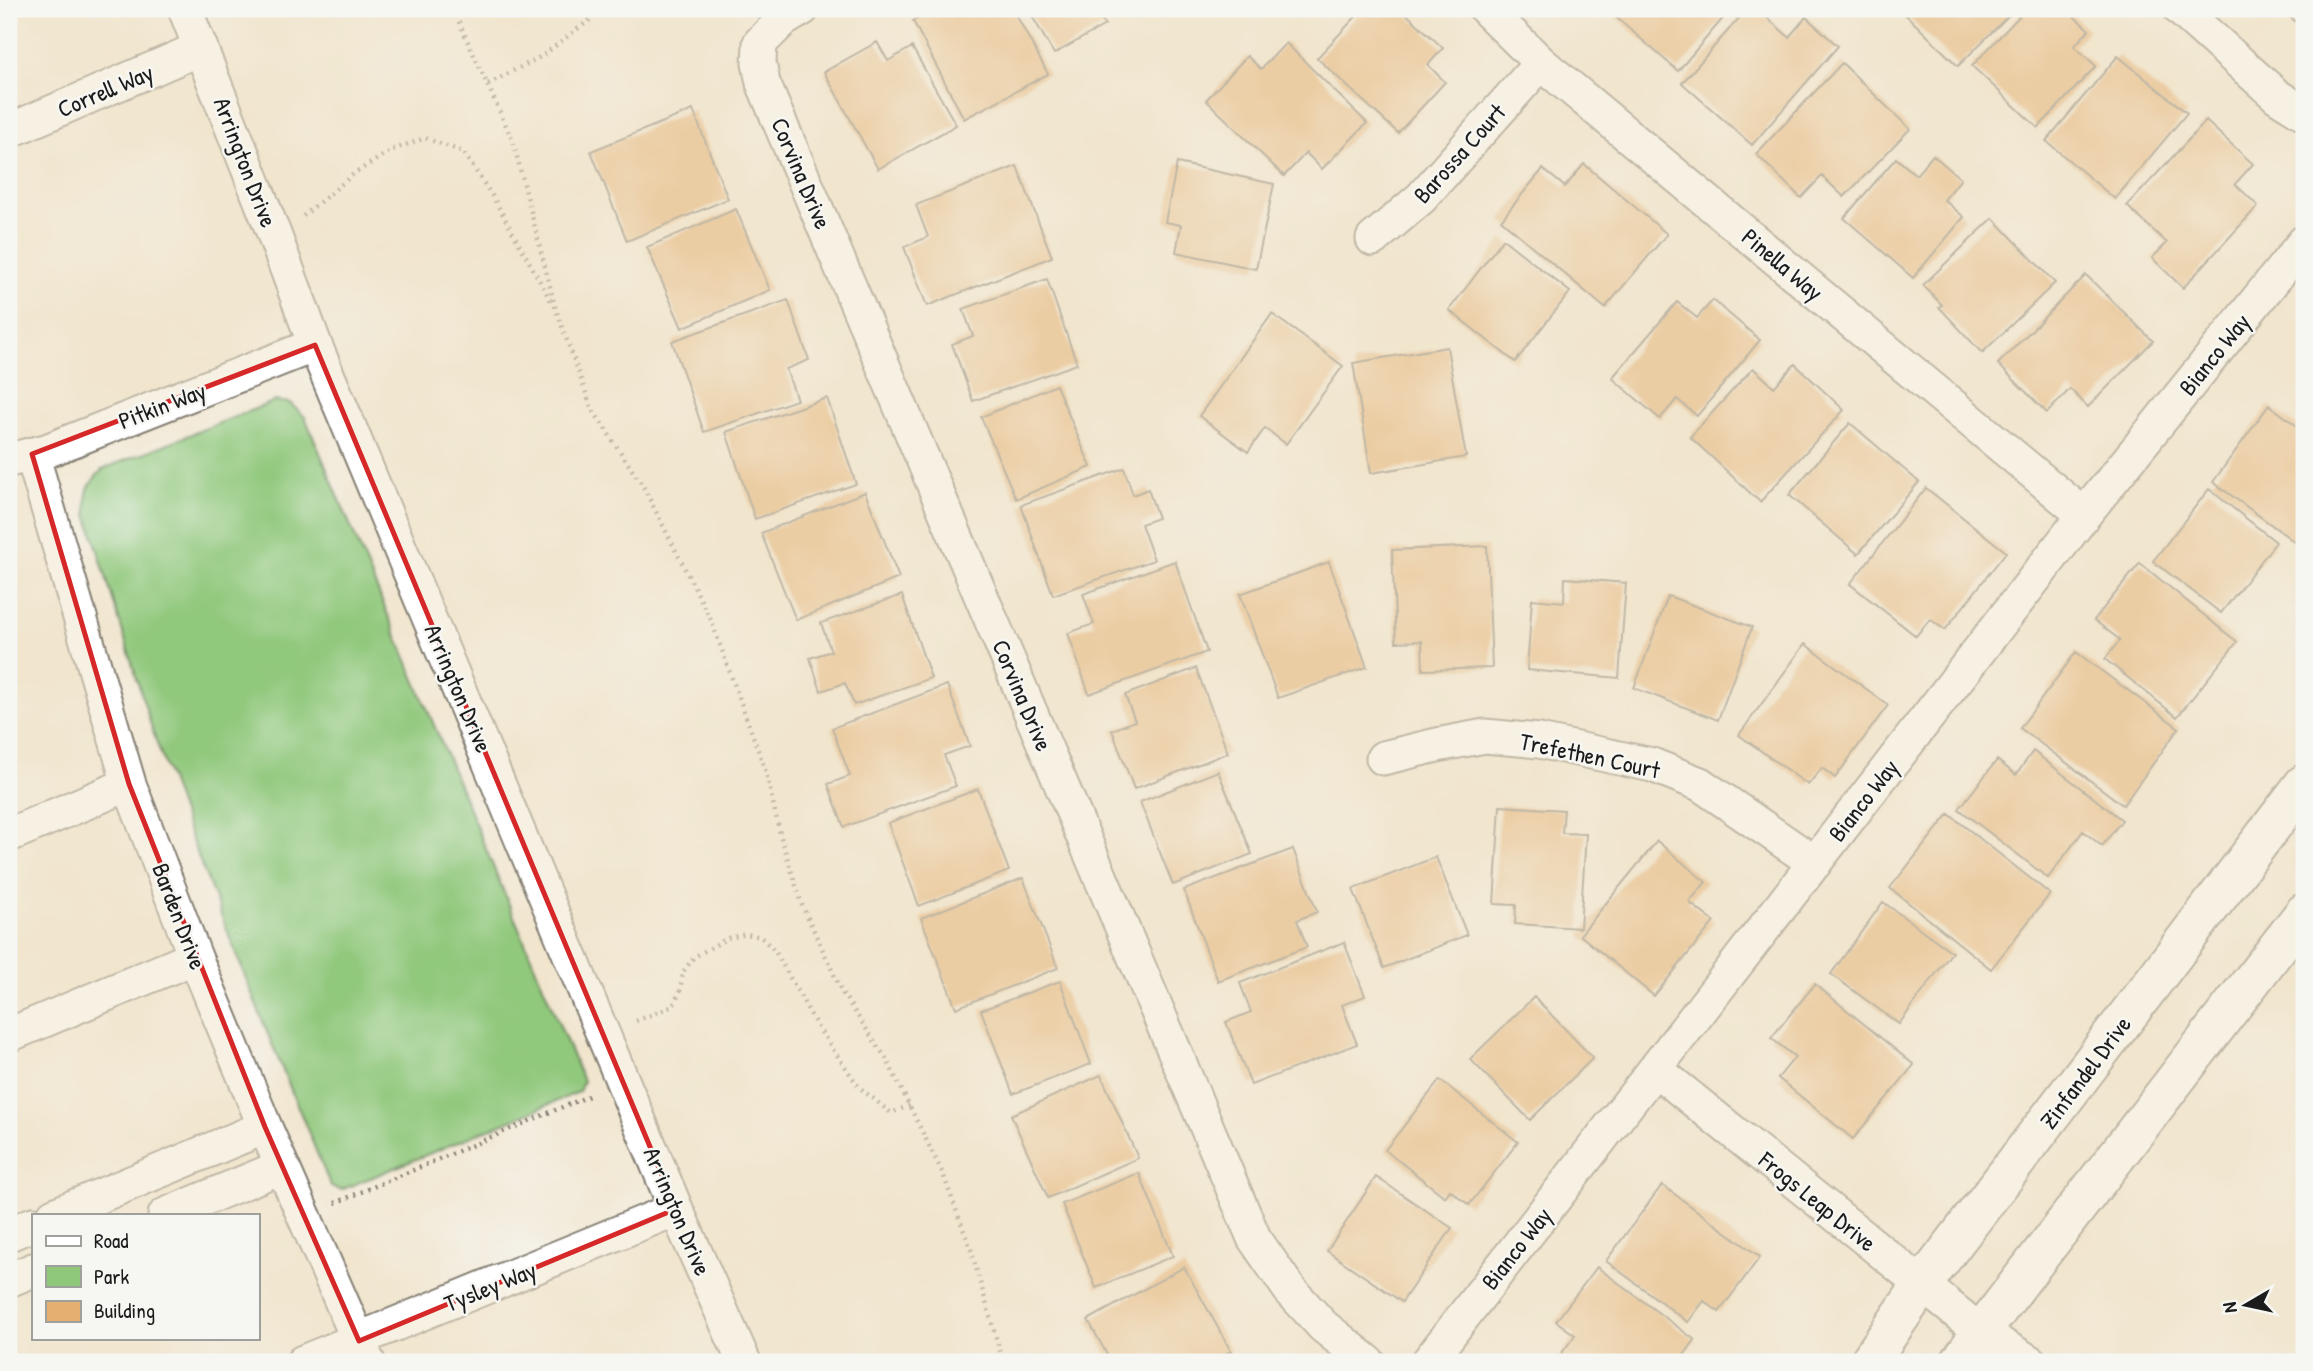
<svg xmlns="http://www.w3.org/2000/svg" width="2313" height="1371" font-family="'Patrick Hand',sans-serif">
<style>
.green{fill:#90c87b;stroke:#56724c;stroke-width:2}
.building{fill:#e5af6f}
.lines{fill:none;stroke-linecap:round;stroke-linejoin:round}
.street-casing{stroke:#868075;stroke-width:37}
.secondary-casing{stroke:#868075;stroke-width:42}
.path{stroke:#868075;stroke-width:4.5;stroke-dasharray:2 5;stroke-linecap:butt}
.street{stroke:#fff;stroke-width:33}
.secondary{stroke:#fff;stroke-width:38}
.marked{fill:none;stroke:#d62828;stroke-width:5;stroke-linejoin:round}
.labels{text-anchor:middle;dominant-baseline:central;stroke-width:5;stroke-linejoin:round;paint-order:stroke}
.street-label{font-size:24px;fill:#1c1c1c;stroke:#f6f6f2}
</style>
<rect width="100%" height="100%" fill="#f6f6f2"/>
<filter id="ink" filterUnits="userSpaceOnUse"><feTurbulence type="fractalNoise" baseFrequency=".0143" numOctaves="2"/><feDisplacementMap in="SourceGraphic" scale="14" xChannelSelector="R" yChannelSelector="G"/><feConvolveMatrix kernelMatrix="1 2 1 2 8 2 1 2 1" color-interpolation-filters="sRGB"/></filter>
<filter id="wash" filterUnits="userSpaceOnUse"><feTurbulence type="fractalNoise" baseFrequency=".00686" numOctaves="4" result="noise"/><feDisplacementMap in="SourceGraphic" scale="28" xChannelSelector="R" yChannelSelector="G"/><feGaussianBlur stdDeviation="1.57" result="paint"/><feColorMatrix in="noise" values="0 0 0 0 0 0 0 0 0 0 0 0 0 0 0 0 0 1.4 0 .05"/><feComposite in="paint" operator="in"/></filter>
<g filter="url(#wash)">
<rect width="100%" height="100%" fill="#f1e5ce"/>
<path class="green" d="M275,401L290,403L305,417L583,1081L579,1092L341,1190L331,1187L265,1027L189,833L153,732L87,514C85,491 87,485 103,469Z"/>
<g id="blocks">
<path class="building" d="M935,9H1013L1048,74L964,119L913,21Z
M1028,9H1118L1101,19L1105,25L1054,54Z
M1363,9H1401L1443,48L1428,65L1445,82L1398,133L1317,58Z
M1613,9H1731L1678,71L1610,12Z
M1747,9H1757L1789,37L1806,17L1838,46L1752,145L1682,83Z
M1900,9H2015L1958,66Z
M2026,9H2066L2089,30L2074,46L2096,66L2038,128L1972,66Z
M2281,9H2304V29Z
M877,42L888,61L912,47L956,125L878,169L824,72Z
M1286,43L1367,123L1322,169L1306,153L1284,176L1206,100L1247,56L1261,69Z
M2118,56L2187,113L2115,199L2046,141Z
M1842,63L1910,129L1844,197L1822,176L1801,198L1756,154Z
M693,110L728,199L627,241L591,151Z
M2206,121L2253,164L2235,184L2258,206L2183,288L2152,258L2167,243L2127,206Z
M1933,155L1961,179L1944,200L1964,217L1913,278L1844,218L1896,158L1916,175Z
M1177,163L1274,184L1256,269L1176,252L1181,225L1165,222Z
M1584,164L1667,234L1605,308L1501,220L1543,169L1565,187Z
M1017,166L1052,257L927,306L904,247L928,237L916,205Z
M736,209L770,290L682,328L647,247Z
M1993,218L2055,283L1982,353L1939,307L1942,305L1923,285Z
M1503,239L1570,292L1515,362L1449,310Z
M2086,275L2153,341L2088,407L2070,389L2047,413L1998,364Z
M1047,279L1077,364L973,401L952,344L973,336L963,309Z
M788,300L809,360L786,369L797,400L704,432L672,341Z
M1713,300L1760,340L1697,416L1677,399L1660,419L1612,378L1677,302L1697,318Z
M1272,314L1343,366L1286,444L1265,428L1248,452L1199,416Z
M1447,347L1466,457L1371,473L1353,363Z
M1795,364L1844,410L1760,502L1690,437L1753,368L1774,387Z
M1056,385L1091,467L1016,499L981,417Z
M827,398L856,484L755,519L726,432Z
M2269,405L2304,431V538L2299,545L2213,482Z
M1850,423L1919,482L1858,554L1789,495Z
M1124,468L1133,495L1148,489L1158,518L1141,524L1154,560L1053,595L1021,505Z
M1926,488L2006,552L1945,630L1930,619L1916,636L1850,584Z
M2209,489L2276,542L2221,613L2153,561Z
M865,492L899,578L796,620L761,533Z
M1487,546L1492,668L1423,670L1422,641L1396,642L1392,550Z
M1175,561L1207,652L1089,694L1068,633L1094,624L1083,594Z
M1329,562L1367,667L1278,698L1240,594Z
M2140,563L2237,642L2177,717L2105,659L2120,640L2094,620Z
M1565,578L1626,583L1619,678L1527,670L1532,599L1564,602Z
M902,595L931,678L854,705L845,683L821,691L810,658L831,651L821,623Z
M1668,596L1752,627L1718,720L1634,688Z
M1805,644L1888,705L1835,778L1822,768L1808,785L1739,735Z
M2076,652L2179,728L2123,805L2020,728Z
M1196,668L1228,753L1134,789L1112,730L1135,721L1125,695Z
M947,685L970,746L944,755L956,786L844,827L828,784L850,776L832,728Z
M2033,751L2122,820L2102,846L2083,831L2048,878L1959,809L1997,760L2016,775Z
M1218,771L1252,854L1173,885L1140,802Z
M978,789L1009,871L919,906L888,823Z
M1500,806L1564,810L1562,833L1586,834L1580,928L1515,924L1516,905L1494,904Z
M1949,814L2050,894L1991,969L1890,888Z
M1657,841L1706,882L1689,902L1714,922L1654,996L1580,935Z
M1293,849L1317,912L1297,920L1307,947L1218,981L1184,890Z
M1436,857L1467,935L1384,968L1353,889Z
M1023,878L1058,968L956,1008L921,918Z
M1883,902L1952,952L1899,1024L1831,974Z
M1344,942L1365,996L1342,1005L1357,1044L1251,1085L1226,1022L1251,1012L1240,983Z
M1060,981L1091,1064L1013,1094L981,1010Z
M1815,984L1914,1065L1853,1139L1778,1078L1795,1057L1771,1038Z
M1534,997L1593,1058L1530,1120L1470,1059Z
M1101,1075L1138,1158L1048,1198L1011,1115Z
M1440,1080L1518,1142L1469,1205L1450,1190L1445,1197L1385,1150Z
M1139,1173L1173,1256L1096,1288L1062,1204Z
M1376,1177L1452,1228L1402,1302L1327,1251Z
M1662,1185L1760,1257L1719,1312L1704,1301L1688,1322L1606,1261Z
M1184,1267L1231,1351L1210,1362H1111L1088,1320Z
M1597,1267L1695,1340L1679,1362H1567L1559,1357L1575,1335L1556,1321Z"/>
</g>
</g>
<g filter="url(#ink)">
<use href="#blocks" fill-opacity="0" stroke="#868075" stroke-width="2"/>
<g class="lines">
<defs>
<path id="street" d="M185,9L274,234L315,345L676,1209L744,1362
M802,9L783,20L760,43L759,63L763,83L1254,1238L1290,1290L1323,1326L1368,1362
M1486,9L1541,63L2084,515
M2180,9L2277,96L2304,113
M9,131L201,48
M1373,239L1421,198L1541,63
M32,454L129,784L195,957L265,1127L368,1362
M9,460L46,451L315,345
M1383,758L1437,745L1485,736L1539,741L1652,765L1700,784L1815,863
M9,835L129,784
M9,1035L195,957
M1655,1069L1981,1332L2030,1362
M54,1215L265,1127
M165,1215L281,1167
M9,1234L33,1224
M9,1280L33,1270
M303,1362L676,1209
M1428,1362L2084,515L2304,242"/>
<path id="secondary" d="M1869,1362L1922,1285L2304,784
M1960,1362L1981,1332L2304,913"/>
</defs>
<use href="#street" class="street-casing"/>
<use href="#secondary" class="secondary-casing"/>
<path class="path" d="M453,9L513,141L556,310L591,407L644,488L711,620L766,772L780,834L802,905L843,994L887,1060L943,1174L971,1250L1003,1362
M488,84L542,56L604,9
M303,216L355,173L392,150L425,138L463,152L493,197L552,303
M636,1021L673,1006L680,991L683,972L694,957L728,938L747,934L761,937L775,951L817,1026L859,1087L891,1113L911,1105
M335,1203L591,1095"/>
<use href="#street" class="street"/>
<use href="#secondary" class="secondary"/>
</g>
</g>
<path d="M0 0H2313V1371H0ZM315,345L676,1209L359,1341L265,1127L129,784L32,454Z" fill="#f1e5ce" fill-opacity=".55" fill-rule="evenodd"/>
<path class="marked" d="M315,345L676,1209L359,1341L265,1127L129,784L32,454Z"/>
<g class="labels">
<g class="street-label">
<text transform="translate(105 90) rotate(-23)">Correll Way</text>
<text transform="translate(1459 153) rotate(-48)">Barossa Court</text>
<text transform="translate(246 162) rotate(69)">Arrington Drive</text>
<text transform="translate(802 173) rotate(67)">Corvina Drive</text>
<text transform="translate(1783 264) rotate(40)">Pinella Way</text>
<text transform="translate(2214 354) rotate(-51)">Bianco Way</text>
<text transform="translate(162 405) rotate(-21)">Pitkin Way</text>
<text transform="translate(459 688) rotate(67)">Arrington Drive</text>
<text transform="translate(1023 695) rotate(67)">Corvina Drive</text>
<text transform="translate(1590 755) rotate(12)">Trefethen Court</text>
<text transform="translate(1863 800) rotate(-52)">Bianco Way</text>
<text transform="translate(180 916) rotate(69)">Barden Drive</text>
<text transform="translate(2085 1072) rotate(-53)">Zinfandel Drive</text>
<text transform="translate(1818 1201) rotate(39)">Frogs Leap Drive</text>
<text transform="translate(678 1211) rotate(67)">Arrington Drive</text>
<text transform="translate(1516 1248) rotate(-52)">Bianco Way</text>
<text transform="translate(490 1286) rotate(-22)">Tysley Way</text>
</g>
</g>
<rect width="2313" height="1371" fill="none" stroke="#f6f6f2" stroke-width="35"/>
<rect x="32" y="1214" width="228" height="126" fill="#f6f6f2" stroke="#9f9f9c" stroke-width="2"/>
<rect x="46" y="1236" width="35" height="10" fill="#ffffff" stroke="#9f9f9c" stroke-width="2"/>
<text x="94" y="1248" font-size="21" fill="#1c1c1c">Road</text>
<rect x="46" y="1266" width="35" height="21" fill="#90c87b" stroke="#9f9f9c" stroke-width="2"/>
<text x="94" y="1284" font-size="21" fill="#1c1c1c">Park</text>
<rect x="46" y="1301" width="35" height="21" fill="#e5af6f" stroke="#9f9f9c" stroke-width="2"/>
<text x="94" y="1318" font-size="21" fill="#1c1c1c">Building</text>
<g transform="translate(2246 1305) rotate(261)" stroke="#f6f6f2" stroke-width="5" paint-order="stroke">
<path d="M0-5L12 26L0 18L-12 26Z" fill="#1c1c1c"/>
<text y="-10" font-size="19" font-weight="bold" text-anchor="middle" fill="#1c1c1c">N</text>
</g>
</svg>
